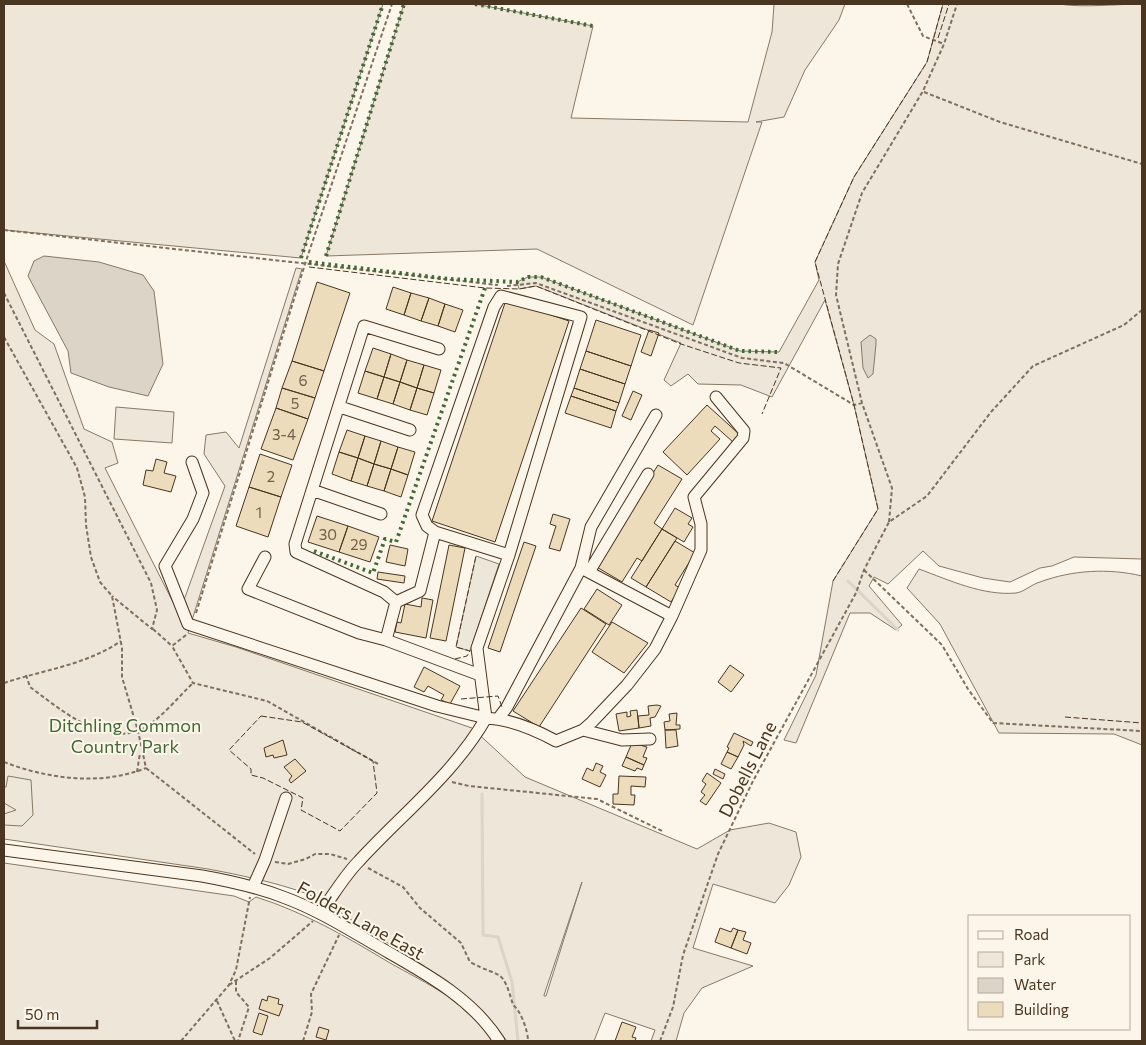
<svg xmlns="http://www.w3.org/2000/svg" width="1146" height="1045" font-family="Commissioner,sans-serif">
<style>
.green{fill:#ede6d9;stroke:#887966;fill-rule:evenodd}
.parking{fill:#ede7d9;stroke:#887966}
.water{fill:#dcd4c6;stroke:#887966}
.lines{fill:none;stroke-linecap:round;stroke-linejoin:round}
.stream{stroke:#dcd4c6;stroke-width:3}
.building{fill:#ecdcbc;stroke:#4a3520}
.minor-casing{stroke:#4a3520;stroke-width:13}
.path{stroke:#7f6f5c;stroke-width:2;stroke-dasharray:4 2.5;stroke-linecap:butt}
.minor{stroke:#fbf6e9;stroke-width:11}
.hedge{stroke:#436837;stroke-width:4;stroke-dasharray:2.5 4;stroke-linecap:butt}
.fence{stroke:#4a3520;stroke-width:1;stroke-dasharray:6 2.5;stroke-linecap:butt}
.labels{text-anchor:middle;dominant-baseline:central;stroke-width:4;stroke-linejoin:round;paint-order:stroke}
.number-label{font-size:15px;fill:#725f47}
.park-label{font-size:18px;fill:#436837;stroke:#fbf6e9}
.street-label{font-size:18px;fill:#4a3520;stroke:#fbf6e9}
</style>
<rect width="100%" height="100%" fill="#fbf6e9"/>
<path class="green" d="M4,4H383L301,258L4,230Z
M404,4H475L593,26L571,118L748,122L772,32L774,4H845L839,20L805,70L784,117L756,122H762L693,325L537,249L326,256Z
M943,4H1059C1084,8 1116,4 1142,4V559L1074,557L1052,566L1040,568L1010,582L983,578L939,566L923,551L888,584L874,577L869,586L902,625L896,630L870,613H850L796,743L784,740L816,675L833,581L878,509L854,405L825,300L772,397L741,385L698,384L688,374L671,386L664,380L681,343L536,286L519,289L517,282L528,277H541L740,351L779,352L819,280L815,262L854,177L927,62Z
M4,261L35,330L54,344L84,429L112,442L118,463L105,468L179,614L225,486L204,454L206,435L226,432L239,448L296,268L302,269L188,633L236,647L472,728L525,777L697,849L730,830L769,823L796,832L801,857L789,885L775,903L713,884L693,948L753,966L702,988L684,1013L676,1041H651L655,1030L605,1013L594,1041H507C471,992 418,962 367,930C348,918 326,901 305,893C274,882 240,875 208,869L4,839ZM582,882L546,996H544V995Z
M116,407L174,412L172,443L114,439Z
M919,569C949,580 983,596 1016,593C1024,592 1032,584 1040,582C1072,570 1109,568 1142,576V745L1114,734L999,733L940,624L907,588Z
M4,863L234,896L249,902L256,897C304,912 347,937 390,963C426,983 471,1004 493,1041H4Z"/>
<path class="parking" d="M476,556L499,564L470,651L456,647Z
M8,776L31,780L33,815L22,826L4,825V814L16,810L4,803V787H6Z"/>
<path class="water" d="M44,256L99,262L143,275L154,291L163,364L148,396L109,387L71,373L68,351L28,276L34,261Z
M870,335L876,339V344L873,374L868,378L863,368L861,342Z"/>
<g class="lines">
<path class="stream" d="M848,581L898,630
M482,794L483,935L498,937L512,982L518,1041"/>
</g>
<path class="building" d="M317,282L350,293L324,371L292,361Z
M393,287L411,293L404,315L386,309Z
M411,293L429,298L421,321L404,315Z
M429,298L445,304L438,326L421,321Z
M506,300L569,321L495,542L432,521Z
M445,304L463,310L455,332L438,326Z
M596,320L641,335L631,366L586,351Z
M649,330L659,333L651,356L641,352Z
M373,348L391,354L384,377L365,371Z
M586,351L631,366L625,384L580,369Z
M391,354L407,360L400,382L384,377Z
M407,360L424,365L417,388L400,382Z
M292,361L324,371L315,398L282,388Z
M424,365L441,370L434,393L417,388Z
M580,369L625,384L619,403L574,388Z
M365,371L384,377L377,399L358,393Z
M384,377L400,382L393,404L377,399Z
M400,382L417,388L410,410L393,404Z
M282,388L315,398L308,419L276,408Z
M417,388L434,393L427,415L410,410Z
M574,388L619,403L616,411L571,396Z
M633,391L642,395L631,420L622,416Z
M571,396L616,411L611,428L565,413Z
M707,405L740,435L733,442L715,426L711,431L720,439L687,475L663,452Z
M276,408L308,419L293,460L261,449Z
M347,430L365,436L358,458L339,452Z
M365,436L381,441L374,464L358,458Z
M381,441L398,447L391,469L374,464Z
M398,447L415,452L408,475L391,469Z
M339,452L358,458L351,481L332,474Z
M260,454L292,465L281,497L249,487Z
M358,458L374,464L367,486L351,481Z
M156,459L167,462L164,473L176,476L171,492L143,485L146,470L153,471Z
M374,464L391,469L384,491L367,486Z
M658,465L682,479L654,523L662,529L642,561L637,558L622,582L595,566Z
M391,469L408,475L401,497L384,491Z
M249,487L281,497L268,537L236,526Z
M675,508L692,518L688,524L693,527L684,542L662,529Z
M553,514L570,519L560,551L549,548L556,526L550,524Z
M317,516L348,526L339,552L308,542Z
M348,526L379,537L370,562L339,552Z
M662,529L677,538L646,587L631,578Z
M675,541L695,553L675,585L680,588L671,602L646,587Z
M524,542L536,546L500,652L488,648Z
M390,545L408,549L405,566L386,562Z
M449,545L465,548L446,641L430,638Z
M378,572L405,576L404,583L377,579Z
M597,589L622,605L609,625L584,609Z
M422,598L433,600L426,638L395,632L397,622L401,623L405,604L421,607Z
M581,608L606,624L539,727L513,711Z
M612,622L648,643L624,673L592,652Z
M730,665L744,675L731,692L718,682Z
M424,667L460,686L450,704L441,700L444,695L428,686L424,692L414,687Z
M657,705L661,706L655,717L650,718L651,726L639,728L638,716L649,715L648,706Z
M637,710L639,728L619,731L616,714L627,712V717L631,716L630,711Z
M677,713L676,725H680V729L665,730L664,722L670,721L669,714Z
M665,730H676L678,746L666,748Z
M734,733L753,742L751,746L743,741L744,745L738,757L727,752L729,748L727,747Z
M283,740L287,755L274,758L273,755L266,757L264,748Z
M632,743L647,747L643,757L647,758L644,765L626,757Z
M727,752L738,757L731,769L721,764Z
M626,757L644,765L642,770L637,768L635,771L622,766Z
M295,759L306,771L291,783L289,780L292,776L284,767Z
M596,763L603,766L600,772L606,775L600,787L582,779L587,768L593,771Z
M715,769L725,774L723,779L713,774Z
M707,773L721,783L706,805L700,801L705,795L701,792L706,784L702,781Z
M619,776L646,777L645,787L631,786V795H635L634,805L613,804V794H618Z
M720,928L731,932L733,928L738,930L731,948L715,942Z
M738,930L746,932L743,940L751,943L747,954L731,948Z
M268,996L279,999L278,1004L283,1005L279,1016L259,1009L262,999L267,1001Z
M259,1013L268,1016L262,1035L253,1032Z
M622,1022L636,1027L632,1037L636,1038L635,1041H615Z
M319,1027L329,1030L326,1040L316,1037Z"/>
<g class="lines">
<defs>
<path id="minor" d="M340,407L410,430
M656,415L591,527L581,568L672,616
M192,462L203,493L193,519L165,566L188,624L437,706L486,718L477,648L509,555L435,532
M312,490L381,514
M265,557L248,589L359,633L386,640
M589,572L648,474
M396,602L384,592L296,552L295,544L364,326L439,349
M480,675L386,640L396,602L420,591L435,532L427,526L422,515L494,307L501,296L581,317L509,555
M498,719L507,707L581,568
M583,730L622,740L650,739
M4,850L202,876C230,881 257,887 283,897C316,909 345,927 374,944C419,970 471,996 499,1041
M253,887L265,860L286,798
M320,913C333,896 344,876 359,861C402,814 454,774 486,718C511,719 534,729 556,741L583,730L592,722L627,685L655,649L672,616L701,550V524L694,497L743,438L744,431L716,397"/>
</defs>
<use href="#minor" class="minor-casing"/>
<path class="path" d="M907,4L923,36L944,44
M924,92L1000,122L1142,164
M4,230L498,285
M507,286L536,283L742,358L784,363L854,405L862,403
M4,293L151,583L157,610L152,629L112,596
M4,337L77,468L85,497L86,525L91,557L100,582L112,596L122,648V677L138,731L146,768L255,854
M889,522L892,488L862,403L836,295L838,264L862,193L923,91L944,44L957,4
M864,570L942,645L968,689L993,723L1142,731
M196,613L305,264L392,4
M153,629L172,646
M186,635L172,646L193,683L267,701L380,765
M26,675L30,687C59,708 99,744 137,731C155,726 179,696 193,683
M4,683C43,670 86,665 121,641
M4,762C48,779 101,786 146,768
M137,772L140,753
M452,782L469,786L597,799L662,831
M275,862L288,864L306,859L315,854H330L347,859
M368,868L403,887L420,908L461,943L470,962C501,979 502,966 513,1005C521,1011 528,1031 528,1041
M236,981V992L249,1007L238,1041
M229,985L270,958L313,921
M217,1001L235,1041
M181,1041L229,985L236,970L250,897
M303,1041L312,1012L311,994L339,935
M660,1041L673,1007L683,955L718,854L753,781L856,593L864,570L889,522L927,496L991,412L1033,366L1124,325L1142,310"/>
<use href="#minor" class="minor"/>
<path class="hedge" d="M475,4L593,26
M326,256L404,4
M301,258L383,4
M309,262L449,279L517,282L528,277H541L740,351L779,352
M314,551L373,573L385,539L396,542L485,288"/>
<path class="fence" d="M938,38L949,4
M309,267L485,288L519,289L536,286L681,344L739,363L781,368L762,414
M833,581L878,509L854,405L815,262L854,177L927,62L943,4
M455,659L467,656L470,651L456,647L476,556
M461,699L498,696L502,707
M261,716L302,722L373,761L377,793L340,831L301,810L303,798L263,778L251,775V769L229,750Z
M1065,717L1142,723"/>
</g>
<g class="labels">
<g class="number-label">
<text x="303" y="380">6</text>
<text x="295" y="403">5</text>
<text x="284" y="434">3-4</text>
<text x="271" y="476">2</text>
<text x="259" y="512">1</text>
<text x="328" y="534">30</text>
<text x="359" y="544">29</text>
</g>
<g class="park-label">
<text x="125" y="725">Ditchling Common<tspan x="125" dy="21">Country Park</tspan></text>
</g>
<g class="street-label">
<text transform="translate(747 769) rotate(-63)">Dobells Lane</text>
<text transform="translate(361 920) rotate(29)">Folders Lane East</text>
</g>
</g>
<rect width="1146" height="1045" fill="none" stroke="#4a3520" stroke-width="10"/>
<rect x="968" y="915" width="162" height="115" fill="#fbf6e9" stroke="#b4a999"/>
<rect x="978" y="931" width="25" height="8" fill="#fbf6e9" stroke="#b4a999"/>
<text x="1014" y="940" font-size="15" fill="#4a3520">Road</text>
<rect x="978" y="952" width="25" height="15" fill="#ede6d9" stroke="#b4a999"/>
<text x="1014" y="965" font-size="15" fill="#4a3520">Park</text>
<rect x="978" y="978" width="25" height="15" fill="#dcd4c6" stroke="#b4a999"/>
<text x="1014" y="990" font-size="15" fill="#4a3520">Water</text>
<rect x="978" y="1002" width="25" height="15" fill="#ecdcbc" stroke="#b4a999"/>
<text x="1014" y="1015" font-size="15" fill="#4a3520">Building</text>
<path d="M18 1020v8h79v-8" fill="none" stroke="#4a3520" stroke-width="2.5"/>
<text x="25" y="1020" font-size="15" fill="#4a3520" stroke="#fbf6e9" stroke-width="4" paint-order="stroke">50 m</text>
</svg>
